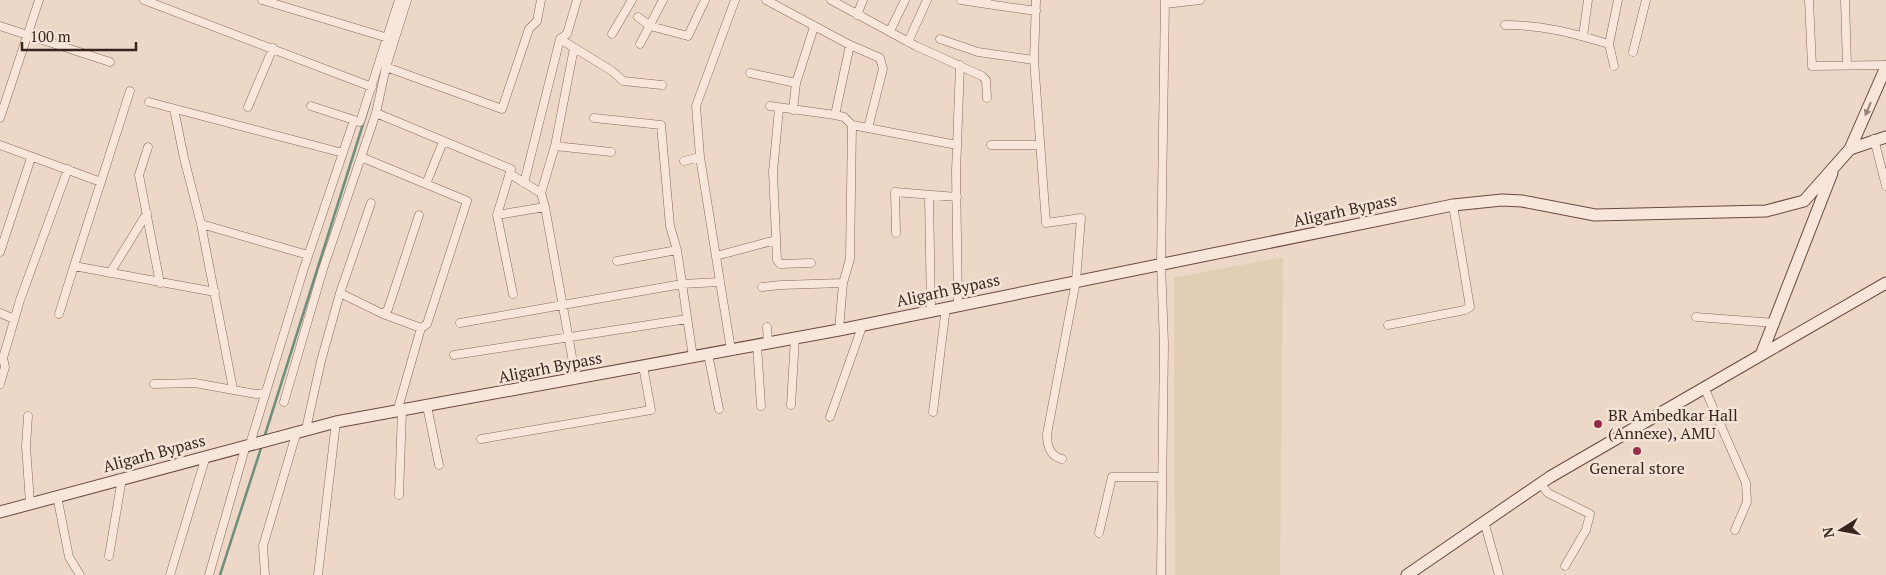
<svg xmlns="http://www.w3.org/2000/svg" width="1886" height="575" font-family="'PT Serif',serif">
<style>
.farmland{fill:#e2ceb4}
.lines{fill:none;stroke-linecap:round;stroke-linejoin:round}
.stream{stroke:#6f8f7e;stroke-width:2.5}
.street-casing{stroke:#88685d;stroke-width:9}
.secondary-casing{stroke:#6a4940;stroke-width:13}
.street{stroke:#f8e6da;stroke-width:8}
.secondary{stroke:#f8e6da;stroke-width:11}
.oneway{fill:#98867d}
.poi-dot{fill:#952f4c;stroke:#f4e3d6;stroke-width:2}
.labels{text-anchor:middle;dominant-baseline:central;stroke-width:5;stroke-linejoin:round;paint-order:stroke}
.street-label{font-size:16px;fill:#392520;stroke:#f4e3d6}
.poi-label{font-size:16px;fill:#392520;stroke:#f4e3d6;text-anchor:start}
</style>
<rect width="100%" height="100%" fill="#edd7c7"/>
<path class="farmland" d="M1283,257L1280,575H1175L1174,278Z"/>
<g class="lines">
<path class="stream" d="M264,438L370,102
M220,575L262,445"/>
<defs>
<path id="street" d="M144,0L372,87
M262,0L388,38
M766,0L850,45L880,58L883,69L868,128
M831,0L916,46L982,76L986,80L987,98
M961,0L987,4
M987,0V4L1036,11
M1036,0L1034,60L1046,223L1081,218L1076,281L1047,434C1047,445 1049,456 1062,459
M1809,0L1812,66L1886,65
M1845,0L1847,66
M1165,4L1200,0
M857,15L863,0
M638,17L650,26L688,36L705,0
M1505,25C1544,25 1572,33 1609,44
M0,26L110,62
M890,31L905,0
M612,34L632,0
M1583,36L1588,0
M560,39L612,71L623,81L662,85
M940,39L978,52L1034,60
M908,42L927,0
M640,44L663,0
M1633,52L1646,0
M1614,66L1609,44L1618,0
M386,67L502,109L529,29L537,21L541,0
M750,73L796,83
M149,102L343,153
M311,106L360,122L399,0
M770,106L835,115L844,117L852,125L850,259L843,283L839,330
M248,107L273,48
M174,109L184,158L201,224L233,389
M779,109L773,172L777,260L780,264L811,263
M793,110L796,83L814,27
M376,113L511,169L497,215L545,207L576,379
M835,115L850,45
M0,118L39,0
M594,118L661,125L670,226L677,250L693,357
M852,125L957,145
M1874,139L1886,186
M0,145L101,182
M991,145H1040
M555,146L611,152
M148,147L139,175L160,283
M361,157L467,201L427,324L421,328L397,412
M700,157L731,350
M684,161L700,157L696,106L735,0
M510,174L541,193
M524,183L560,39L567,34L577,0
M426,184L443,142
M929,196L931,310
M545,207L541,193L555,146L574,48
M497,215L513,294
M201,224L308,255
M896,233L895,192L957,197
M0,252L31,158
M716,256L776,240
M617,261L677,250
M74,266L130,91
M110,273L147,213
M762,287L781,285L843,283
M340,293L371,203
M958,304L956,172L960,65
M0,313L14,319
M59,314L74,266L215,292
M383,314L421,328
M1696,317L1775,323
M460,323L682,284L719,282
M1388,325L1465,310L1470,307L1453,205
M767,327L768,343
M757,345L761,406
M708,354L719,409
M454,355L687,319
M0,384L5,367L3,358L20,300L68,169
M154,384L195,383L256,394L265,393
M1704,387L1746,483L1747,502L1735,530
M284,402L323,269L376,113L386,67L407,0
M791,405L795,338
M427,406L439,465
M933,412L946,307
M28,416L26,446L30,503
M830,417L863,324
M306,429L321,361L340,293L383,314L388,309L419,215
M481,439L651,410L643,366
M250,444L304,268L354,120
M1540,483L1548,493L1590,514L1586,530L1565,566
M399,495L402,411
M57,496L69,557L80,575
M1484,521L1499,575
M1099,533L1112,477H1162
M109,556L122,478
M170,575L206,456
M209,575L246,445
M265,575L263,546L297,431
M318,575L336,422
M1161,575L1164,344L1161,263L1165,0"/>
<path id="secondary" d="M1850,149L1886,67
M1761,355L1886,283
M0,512L336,422L839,330L1453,205L1502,200L1522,201L1595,215L1766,211L1804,201L1850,149L1886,137
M1407,575L1550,477L1761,355L1832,173"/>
</defs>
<use href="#street" class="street-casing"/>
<use href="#secondary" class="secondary-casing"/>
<use href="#street" class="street"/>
<use href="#secondary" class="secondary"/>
</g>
<defs><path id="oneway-solid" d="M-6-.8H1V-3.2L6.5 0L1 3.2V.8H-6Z" transform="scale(1.25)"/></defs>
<use class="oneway" href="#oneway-solid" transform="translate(1868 109) rotate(113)"/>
<g class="poi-dot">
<circle cx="1598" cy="424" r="5"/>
<circle cx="1637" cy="451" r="5"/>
</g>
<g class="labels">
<g class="street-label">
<text transform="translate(1345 210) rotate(-12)">Aligarh Bypass</text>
<text transform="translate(948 290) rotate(-12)">Aligarh Bypass</text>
<text transform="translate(550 367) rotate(-11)">Aligarh Bypass</text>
<text transform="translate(154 453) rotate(-15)">Aligarh Bypass</text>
</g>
<g class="poi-label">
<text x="1608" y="415">BR Ambedkar Hall<tspan x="1608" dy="18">(Annexe), AMU</tspan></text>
<text x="1637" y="468" text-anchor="middle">General store</text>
</g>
</g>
<g transform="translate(1841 530) rotate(259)" stroke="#f4e3d6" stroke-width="4" paint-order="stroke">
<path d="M0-4L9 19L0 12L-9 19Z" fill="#392520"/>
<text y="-8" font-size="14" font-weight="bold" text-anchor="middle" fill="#392520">N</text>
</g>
<path d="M22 42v8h114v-8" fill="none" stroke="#392520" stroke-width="2.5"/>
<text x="30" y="42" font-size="15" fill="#392520" stroke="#f4e3d6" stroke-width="4" paint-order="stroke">100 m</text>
</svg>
